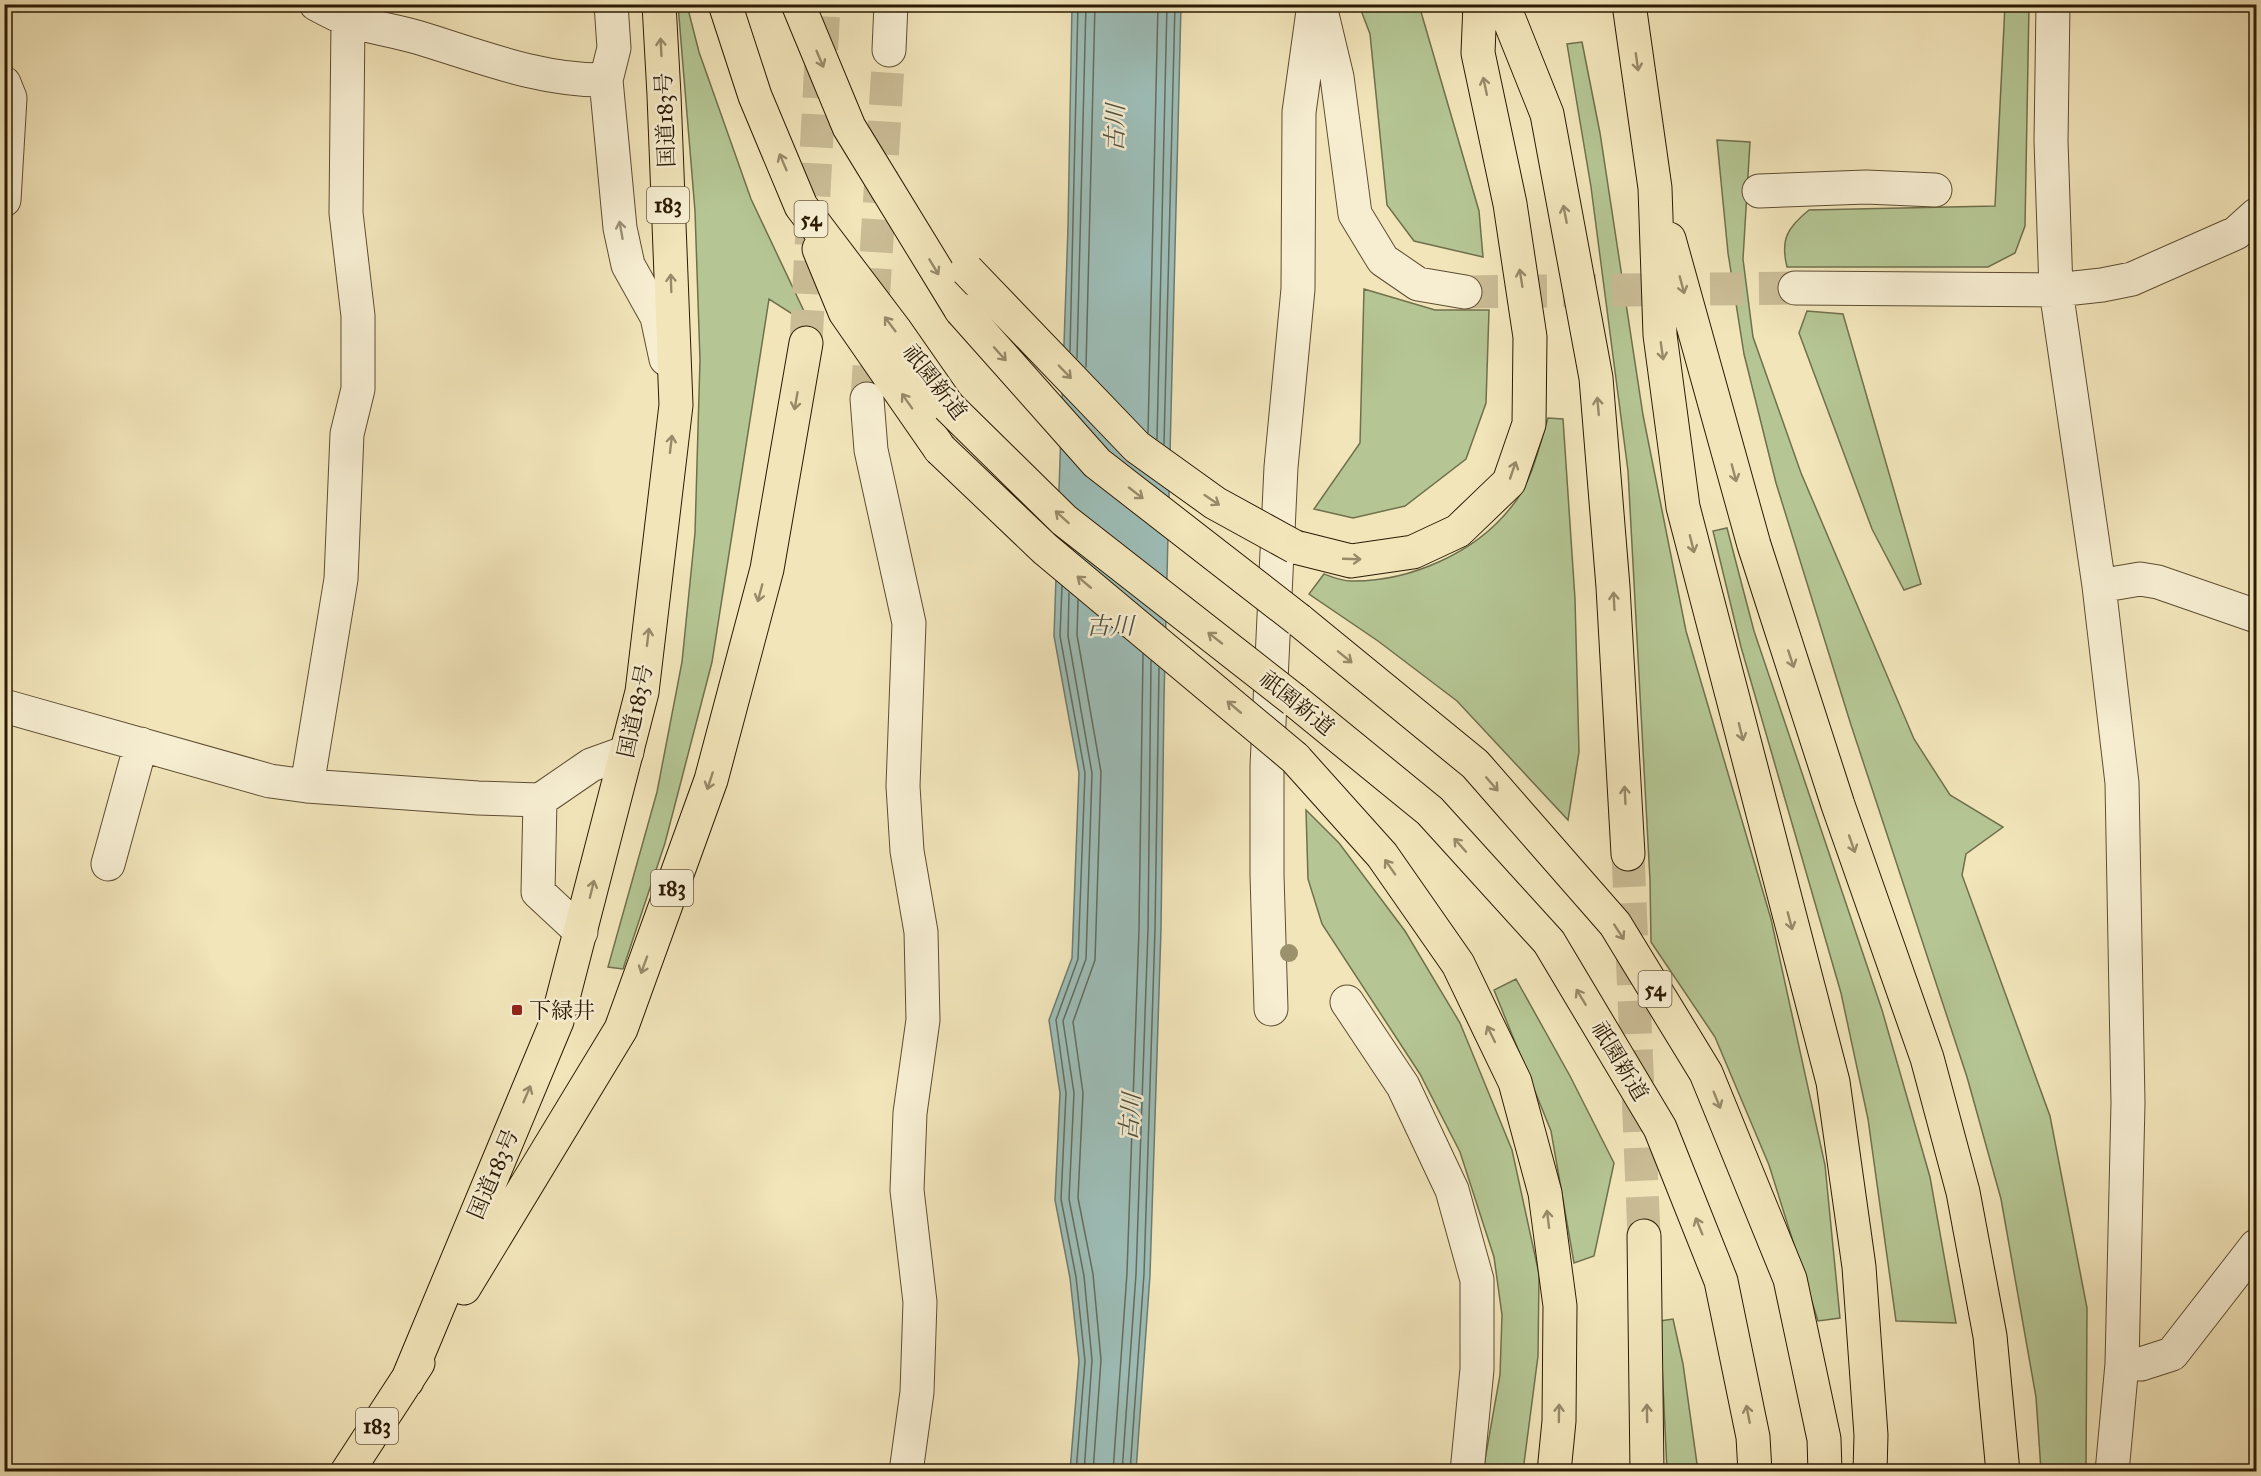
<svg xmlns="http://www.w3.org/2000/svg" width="2261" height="1476" font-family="'IM FELL Great Primer','Noto Serif JP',serif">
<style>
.green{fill:#b5c694;stroke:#70704c;stroke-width:1.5}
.water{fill:#9dbdb7;stroke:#6f7c6f;stroke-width:1.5}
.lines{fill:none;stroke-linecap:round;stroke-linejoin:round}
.shore{stroke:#646c5d;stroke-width:1.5}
.minor-tunnel{stroke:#cabc95;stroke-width:33;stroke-dasharray:33 16;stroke-linecap:butt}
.highway-tunnel{stroke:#cabc95;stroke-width:33;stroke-dasharray:33 16;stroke-linecap:butt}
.minor-casing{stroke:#5d4d31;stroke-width:35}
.highway-casing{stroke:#2b1a03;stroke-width:35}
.minor{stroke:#f7eed2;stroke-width:33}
.highway{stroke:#f2e5ba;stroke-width:33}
.highway-bridge-casing{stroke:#2b1a03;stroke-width:35;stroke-linecap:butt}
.highway-bridge{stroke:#f2e5ba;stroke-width:33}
.tree{fill:#9b926d}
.oneway{stroke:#988a68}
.oneway2{stroke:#9b8f75}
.poi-dot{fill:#8f2418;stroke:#f7eed2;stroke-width:2}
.labels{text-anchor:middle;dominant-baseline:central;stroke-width:5;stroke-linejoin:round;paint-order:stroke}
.shield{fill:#f7eed2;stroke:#685a41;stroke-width:1.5}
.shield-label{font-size:21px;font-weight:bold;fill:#2b1a03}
.street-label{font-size:22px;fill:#2b1a03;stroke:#f7eed2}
.poi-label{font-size:22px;fill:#2b1a03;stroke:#f7eed2;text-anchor:start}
.water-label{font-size:24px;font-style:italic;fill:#535342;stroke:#f7eed2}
</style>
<rect width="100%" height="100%" fill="#f2e5ba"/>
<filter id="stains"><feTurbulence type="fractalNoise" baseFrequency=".00333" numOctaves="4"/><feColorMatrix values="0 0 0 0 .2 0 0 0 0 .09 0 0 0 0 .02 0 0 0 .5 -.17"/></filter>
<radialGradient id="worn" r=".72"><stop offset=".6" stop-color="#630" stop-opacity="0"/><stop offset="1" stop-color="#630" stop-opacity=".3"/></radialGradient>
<path class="green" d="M678,5H687L699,52L751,199L811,326L769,299L712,662L665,843L623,969L608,967L657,792L682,662L695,533L700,360L695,211Z
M1359,5H1419L1479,211L1483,257L1414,241L1387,205L1370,34Z
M2005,5H2029L2025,226L2015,253L1988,267H1787C1780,239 1788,227 1809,210L1995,206Z
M1582,42L1600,133L1643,415L1686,631L1771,919L1825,1165L1840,1318L1818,1321L1769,1165L1715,1037L1651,942L1650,880L1628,471L1591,187L1567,44Z
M1717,140L1750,142L1743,259L1753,337L1801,473L1914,739L1950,795L2003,827L1966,854L1962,875L2050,1116L2087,1308L2086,1471H2041L2036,1397L2001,1199L1967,1077L1851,725L1776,483L1744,354L1728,253Z
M1364,289L1435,310H1489L1486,403L1466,459L1405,506L1353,518L1314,509L1360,443Z
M1807,311L1843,314L1921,584L1904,590L1872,529L1799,333Z
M1548,418L1563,419L1575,599L1579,752L1568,820L1457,701L1378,641L1309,594L1324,574C1332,577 1342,581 1351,581C1409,582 1476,553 1512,506C1532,482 1539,447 1548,418Z
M1727,528L1754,631L1882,1010L1930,1177L1956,1323L1896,1321L1868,1119L1841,993L1741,647L1713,531Z
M1306,810L1339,843L1405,931L1460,1023L1512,1150L1539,1274L1538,1356L1523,1471H1483L1500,1375L1502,1315L1494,1257L1460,1152L1420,1074L1322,924L1308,879Z
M1516,979L1570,1076L1614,1163L1594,1256L1574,1263L1551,1131L1494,990Z
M1673,1319L1683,1364L1698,1471H1667L1660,1321Z"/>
<path class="water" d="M1072,5H1181L1164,698L1161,929L1150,1275L1136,1471H1070L1079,1361L1070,1278L1055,1200L1060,1093L1049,1020L1072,958L1079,773L1054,636L1068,227Z"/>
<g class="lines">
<path class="shore" d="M1070,351L1078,4
M1077,358L1086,4
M1086,367L1095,4
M1148,433L1158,4
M1157,439L1167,4
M1164,444L1175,4
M1062,586L1060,636L1085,773L1078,959L1056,1020L1066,1093L1061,1199L1076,1277L1085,1361L1076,1472
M1069,593L1068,636L1092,773L1086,959L1063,1021L1074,1093L1069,1199L1084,1276L1092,1360L1084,1472
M1078,600L1077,635L1101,772L1095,960L1073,1022L1083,1093L1078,1198L1093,1274L1101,1360L1093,1472
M1113,1472L1127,1273L1139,929L1143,654
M1122,1472L1136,1274L1148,929L1151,661
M1130,1472L1144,1274L1155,929L1159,668"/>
<path class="minor-tunnel" d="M1465,292L1795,288
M867,399L889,50"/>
<path class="highway-tunnel" d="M806,343L824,4
M1628,854L1644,1236"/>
<defs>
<path id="minor" d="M316,4C327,10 338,16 349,20C372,28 397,31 420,38C482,57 541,81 606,80
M611,4L614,48L606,80L620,228L628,265L657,317L666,359
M2053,4L2051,141L2056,290L2099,586L2122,783L2128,1103L2122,1364L2112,1472
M1320,6L1337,77L1355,214L1383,260L1418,284L1465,292
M889,50L891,4
M4,83L10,98L4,200
M1759,191L1866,187L1935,190
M1795,288L2056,290L2102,285L2132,279L2236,233L2256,215
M867,399L871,450L909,623L903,786L907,851L921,932L923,1020L910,1113L907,1190L920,1302L917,1392L906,1472
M2099,586L2140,579L2158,582L2256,616
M4,706L270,781L307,786L478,798L540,800L591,765L627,752
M307,786L341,579L347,434L358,389V316L346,213L348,20
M540,800L538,892L581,932
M108,864L141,744
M1347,1002L1403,1086L1452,1190L1477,1280V1369L1467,1472
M1271,1009L1267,875V766L1281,467L1298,289L1299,112L1314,4
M2122,1364H2141L2172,1354L2256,1246"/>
<path id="highway" d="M725,4L755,96L801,206L895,330L948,406
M798,4L849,127L961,310
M1503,4L1547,114L1596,378L1613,587L1628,854
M1629,4L1655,188L1660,335L1683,507L1833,1082L1859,1267L1871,1435L1870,1472
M1669,239L1754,545L1838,805L1927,1058L1963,1192L1990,1336L2003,1472
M819,249L845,312L940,449
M1295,547L1351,561L1413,552L1458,531L1509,482L1529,424L1530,337L1510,204L1478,53L1480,4
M1299,620L1475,764L1615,924L1706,1073L1790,1279L1824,1439L1825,1472
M1294,700L1430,811L1549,942L1660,1128L1721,1281L1753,1437L1755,1472
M1295,758L1382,855L1458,964L1515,1082L1545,1193L1560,1306L1559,1421L1554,1472
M1644,1236L1647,1472
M464,1288L621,1029L711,780L767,569L806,343
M407,1381L557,1021L642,692L676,405L664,95L659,4
M347,1472L418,1363"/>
</defs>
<use href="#minor" class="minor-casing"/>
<use href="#highway" class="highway-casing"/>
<use href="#minor" class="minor"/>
<use href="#highway" class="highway"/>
<defs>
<path id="highway-bridge" d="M967,270L1137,447L1215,503L1295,547
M961,310L1097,463L1299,620
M948,406L1064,520L1294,700
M940,449L1045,549L1295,758"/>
</defs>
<use href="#highway-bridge" class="highway-bridge-casing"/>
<use href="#highway-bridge" class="highway-bridge"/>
</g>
<circle class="tree" cx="1289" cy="953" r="9"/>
<defs><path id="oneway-shaft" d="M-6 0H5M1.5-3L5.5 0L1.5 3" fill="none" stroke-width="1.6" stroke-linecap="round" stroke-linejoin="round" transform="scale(1.5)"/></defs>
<g class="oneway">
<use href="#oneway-shaft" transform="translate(661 47) rotate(-93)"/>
<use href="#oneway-shaft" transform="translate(820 59) rotate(67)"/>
<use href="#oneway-shaft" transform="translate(1637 62) rotate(82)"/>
<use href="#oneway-shaft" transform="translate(1485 86) rotate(-102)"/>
<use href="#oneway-shaft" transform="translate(783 162) rotate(-113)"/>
<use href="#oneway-shaft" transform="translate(1565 214) rotate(-101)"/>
<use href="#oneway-shaft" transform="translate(934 267) rotate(59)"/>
<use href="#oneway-shaft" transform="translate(1521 278) rotate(-99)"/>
<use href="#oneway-shaft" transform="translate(671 283) rotate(-92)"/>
<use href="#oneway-shaft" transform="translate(1682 285) rotate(75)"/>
<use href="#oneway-shaft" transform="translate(890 324) rotate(-127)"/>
<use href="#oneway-shaft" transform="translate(1662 351) rotate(82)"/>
<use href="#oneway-shaft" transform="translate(1000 354) rotate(48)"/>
<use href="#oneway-shaft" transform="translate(1065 372) rotate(46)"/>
<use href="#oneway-shaft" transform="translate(796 401) rotate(100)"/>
<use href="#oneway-shaft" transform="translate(907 401) rotate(-125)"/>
<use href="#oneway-shaft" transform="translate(1598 406) rotate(-95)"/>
<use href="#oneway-shaft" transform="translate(671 444) rotate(-83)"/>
<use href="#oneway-shaft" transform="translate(1513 470) rotate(-71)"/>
<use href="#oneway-shaft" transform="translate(1734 473) rotate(75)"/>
<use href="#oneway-shaft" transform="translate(1136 493) rotate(38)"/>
<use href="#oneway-shaft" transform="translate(1212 500) rotate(34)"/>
<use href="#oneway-shaft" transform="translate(1062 517) rotate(-138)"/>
<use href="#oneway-shaft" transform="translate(1692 544) rotate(76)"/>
<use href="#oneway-shaft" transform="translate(1352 559) rotate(2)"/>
<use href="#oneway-shaft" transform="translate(1084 582) rotate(-140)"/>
<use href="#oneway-shaft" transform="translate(760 593) rotate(105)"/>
<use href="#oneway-shaft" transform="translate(1614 601) rotate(-93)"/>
<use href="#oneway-shaft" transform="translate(648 637) rotate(-83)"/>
<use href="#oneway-shaft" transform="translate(1215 638) rotate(-142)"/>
<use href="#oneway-shaft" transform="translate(1345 657) rotate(39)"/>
<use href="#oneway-shaft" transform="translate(1791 659) rotate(72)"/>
<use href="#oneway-shaft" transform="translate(1234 707) rotate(-140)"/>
<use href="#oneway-shaft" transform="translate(1741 732) rotate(76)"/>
<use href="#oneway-shaft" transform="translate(710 781) rotate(108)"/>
<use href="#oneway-shaft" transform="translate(1492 784) rotate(49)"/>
<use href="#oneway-shaft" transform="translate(1625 795) rotate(-93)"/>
<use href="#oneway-shaft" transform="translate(1852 844) rotate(71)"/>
<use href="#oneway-shaft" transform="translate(1460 845) rotate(-132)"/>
<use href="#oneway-shaft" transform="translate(1390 867) rotate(-125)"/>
<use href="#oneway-shaft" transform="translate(592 889) rotate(-76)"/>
<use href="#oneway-shaft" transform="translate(1790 921) rotate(75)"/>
<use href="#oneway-shaft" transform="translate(1619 932) rotate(57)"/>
<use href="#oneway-shaft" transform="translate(644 965) rotate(110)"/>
<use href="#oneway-shaft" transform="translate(1581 997) rotate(-121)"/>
<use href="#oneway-shaft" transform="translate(1491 1034) rotate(-116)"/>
<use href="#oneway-shaft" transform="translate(527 1094) rotate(-67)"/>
<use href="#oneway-shaft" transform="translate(1717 1100) rotate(68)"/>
<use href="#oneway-shaft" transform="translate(1548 1219) rotate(-97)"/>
<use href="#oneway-shaft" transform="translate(1699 1226) rotate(-112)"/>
<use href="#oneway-shaft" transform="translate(1559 1413) rotate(-89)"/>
<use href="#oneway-shaft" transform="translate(1647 1413) rotate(-91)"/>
<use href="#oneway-shaft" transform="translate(1748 1414) rotate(-101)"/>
</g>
<use class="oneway2" href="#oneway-shaft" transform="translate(621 230) rotate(-100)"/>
<rect class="poi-dot" x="511" y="1004" width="12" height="12" rx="3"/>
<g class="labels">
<g class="shield">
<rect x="647" y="187" width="42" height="36" rx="4.5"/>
<rect x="794.5" y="201" width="33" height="36" rx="4.5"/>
<rect x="651" y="870" width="42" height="36" rx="4.5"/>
<rect x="1638.5" y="971" width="33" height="36" rx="4.5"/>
<rect x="356" y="1408" width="42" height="36" rx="4.5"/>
</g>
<g class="shield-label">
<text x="668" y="205">183</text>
<text x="811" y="219">54</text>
<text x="672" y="888">183</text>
<text x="1655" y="989">54</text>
<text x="377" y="1426">183</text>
</g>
<g class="street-label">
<text transform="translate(665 120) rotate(-92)">国道183号</text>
<text transform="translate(935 382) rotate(52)">祇園新道</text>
<text transform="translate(1297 703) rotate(39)">祇園新道</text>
<text transform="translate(635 711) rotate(-78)">国道183号</text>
<text transform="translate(1620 1061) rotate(59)">祇園新道</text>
<text transform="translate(493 1174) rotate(-67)">国道183号</text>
</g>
<g class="poi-label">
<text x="529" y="1010">下緑井</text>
</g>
<g class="water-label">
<text transform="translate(1115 128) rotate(-88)">古川</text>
<text x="1110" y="626">古川</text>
<text transform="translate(1130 1117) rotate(-85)">古川</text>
</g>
</g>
<rect width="2261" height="1476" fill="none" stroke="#f2e5ba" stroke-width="24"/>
<rect x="6" y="6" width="2249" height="1464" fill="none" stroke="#2b1a03" stroke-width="3"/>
<rect x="12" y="12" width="2237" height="1452" fill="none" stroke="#2b1a03" stroke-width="1.5"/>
<rect width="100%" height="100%" filter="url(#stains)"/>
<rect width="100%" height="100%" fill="url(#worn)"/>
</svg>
